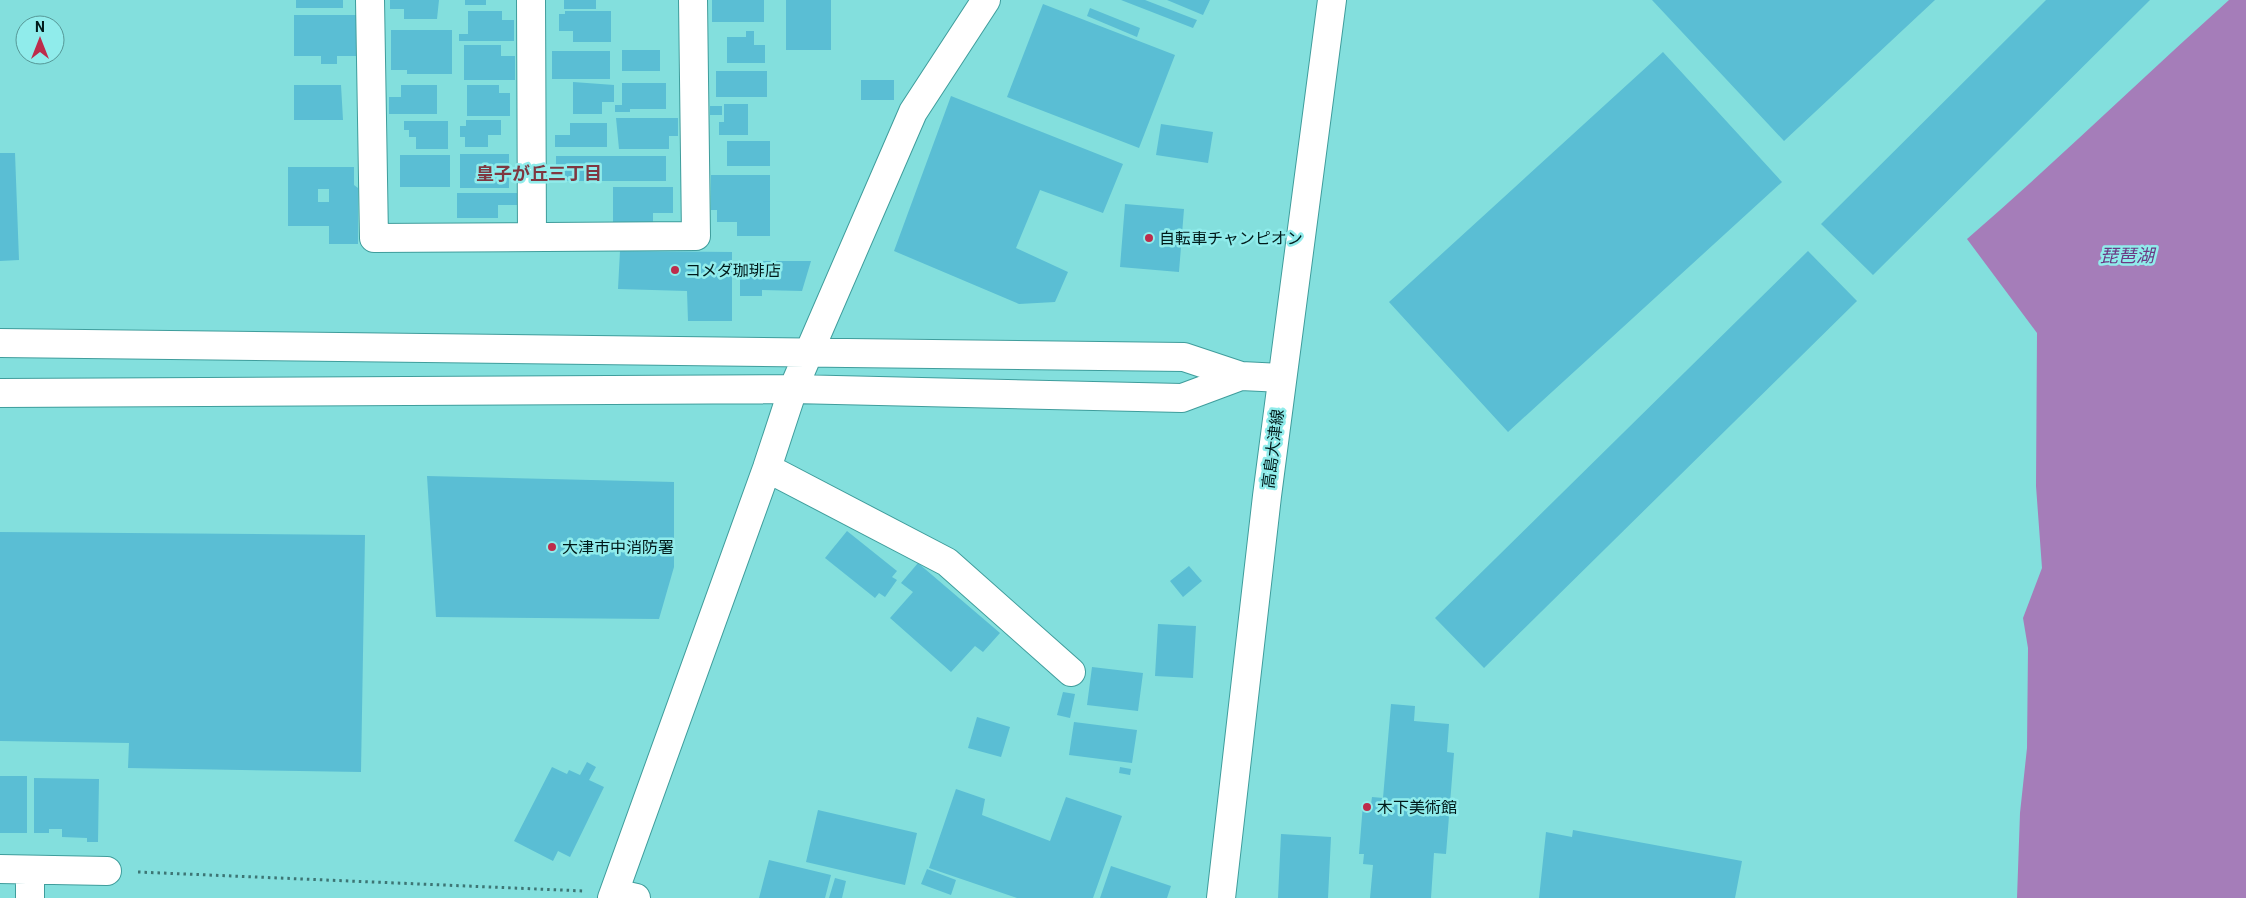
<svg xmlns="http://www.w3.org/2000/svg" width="2246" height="898" font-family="Roboto,'Noto Sans JP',sans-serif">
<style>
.water{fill:#a57db9}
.building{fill:#5abed4;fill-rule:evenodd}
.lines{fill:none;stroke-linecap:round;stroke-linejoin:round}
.minor-casing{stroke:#3f9d9c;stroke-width:30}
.major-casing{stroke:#3f9d9c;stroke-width:30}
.path{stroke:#3d7574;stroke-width:3;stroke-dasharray:2.5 4;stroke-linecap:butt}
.minor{stroke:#fff;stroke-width:28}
.major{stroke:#fff;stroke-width:28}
.poi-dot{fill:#bd2c4b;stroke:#90eceb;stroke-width:2}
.labels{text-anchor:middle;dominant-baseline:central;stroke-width:5;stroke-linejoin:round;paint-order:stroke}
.poi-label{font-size:16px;fill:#001a1a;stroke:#90eceb;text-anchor:start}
.street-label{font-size:16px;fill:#001a1a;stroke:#90eceb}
.neighbourhood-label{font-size:18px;font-weight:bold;fill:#7f3740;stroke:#90eceb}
.water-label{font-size:18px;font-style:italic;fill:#6c3983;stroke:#90eceb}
</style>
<rect width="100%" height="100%" fill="#83dfdd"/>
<path class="water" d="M2229,0H2246V898H2017L2020,813L2027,748L2028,648L2023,618L2042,568L2036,486L2037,333L1967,239C2056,162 2141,79 2229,0Z"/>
<path class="building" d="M296,0H343V8H296Z
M390,0H439L437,19H404V9H390Z
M465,0H486V5H465Z
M564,0H596V9H564Z
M712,0H764V22H712Z
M786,0H831V50H786Z
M1121,0H1145L1197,20L1193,28Z
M1167,0H1210L1203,15Z
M1652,0H1935L1784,141Z
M2046,0H2150L1873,275L1821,224Z
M1043,4L1175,55L1139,148L1007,97Z
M1090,8L1140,28L1137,37L1087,16Z
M468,11H502V20H514V41H459V34H468Z
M565,11H611V42H573V31H559V14H565Z
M294,15H357V56H337V64H321V56H294Z
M391,30H452V74H407V70H391Z
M746,31H754V45H765V63H727V37H746Z
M464,45H501V56H515V80H464Z
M622,50H660V71H622Z
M552,51H610V79H552Z
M1663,52L1782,182L1508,432L1389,302Z
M716,71H767V97H716Z
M861,80H894V100H861Z
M573,82L614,85V102H602V114H573Z
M622,83H666V109H630V112H615V105H622Z
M294,85H341L343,120H294Z
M401,85H437V114H389V97H401Z
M467,85H499V93H510V116H467Z
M951,96L1123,164L1103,213L1040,190L1016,248L1068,272L1055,302L1019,304L894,251Z
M724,104H748V135H719V122H724Z
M710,106H722V115H710Z
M616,118H678V136H669V149H619Z
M466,120H501V135H488V147H465V137H460V126H466Z
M404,121H448V149H416V137H409V130H404Z
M570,123H607V147H555V135H570Z
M1161,124L1213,132L1208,163L1156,155Z
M727,141H770V166H727Z
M0,153H15L19,260L0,261Z
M460,154H509V188H460Z
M400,155H450V187H400Z
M556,156H666V181H556Z
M288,167H354V185L358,188V244H329V226H288ZM318,189H329V202H318Z
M711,175H770V236H737V222H717V210H711Z
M613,187H673V213H653V223H613Z
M457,193H517V205H498V218H457Z
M1125,204L1184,209L1179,272L1120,267Z
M620,251L732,252V321H688L687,291L618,289Z
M1808,251L1857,301L1484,668L1435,618Z
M751,261H811L802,291L762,290V296H740V274H751Z
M427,476L674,482V567L659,619L436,617Z
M847,531L897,571L892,577L897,580L885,597L879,593L875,598L825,558Z
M0,532L365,535L361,772L128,768L129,743L0,741Z
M918,563L1000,633L983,652L975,646L951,672L890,618L913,592L901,583Z
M1189,566L1202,581L1183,597L1170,581Z
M1158,624L1196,626L1193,678L1155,676Z
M1092,667L1143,673L1138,711L1087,705Z
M1063,692L1075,694L1070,718L1057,715Z
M1391,704L1415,706L1414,721L1449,724L1447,752L1454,753L1446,854L1434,853L1431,898H1370L1373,865L1363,864L1364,854H1359L1363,804H1371L1372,797L1383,798Z
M977,717L1010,727L1001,757L968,748Z
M1074,722L1137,730L1132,763L1069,755Z
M587,762L596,767L589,780L604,787L570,857L558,851L553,861L514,841L552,767L567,774L569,770L580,775Z
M1120,767L1131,769L1130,775L1119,773Z
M0,776H27V833H0Z
M34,778L99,779L98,842H87V838L62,837V829H49V833H34Z
M956,789L985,799L982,815L1050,841L1066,797L1122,816L1093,898H1017L929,868Z
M818,810L917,833L905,885L806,862Z
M1573,830L1742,861L1735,898H1539L1546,832L1572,837Z
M1281,834L1331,837L1328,898H1278Z
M769,860L831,875L825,898H759Z
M1111,866L1171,886L1167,898H1100Z
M927,869L956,880L951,895L921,884Z
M835,878L846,881L842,898H829Z"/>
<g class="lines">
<defs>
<path id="minor" d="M370,0L374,238L696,236L693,0
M531,0L532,237
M0,343L1184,357L1241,376L1282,378
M0,393L793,389L1182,398L1241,376
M767,468L947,562L1071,672
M0,869L107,871
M614,893L636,898
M30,898V870
M612,898L767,468L793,389L913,112L986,0"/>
<path id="major" d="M1221,898L1267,496L1332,0"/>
</defs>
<use href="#minor" class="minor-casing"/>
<use href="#major" class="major-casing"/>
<path class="path" d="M138,872L584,891"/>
<use href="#minor" class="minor"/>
<use href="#major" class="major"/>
</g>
<g class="poi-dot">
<circle cx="1149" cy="238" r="5"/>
<circle cx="675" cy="270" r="5"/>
<circle cx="552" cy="547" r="5"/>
<circle cx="1367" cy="807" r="5"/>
</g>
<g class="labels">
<g class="poi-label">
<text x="1159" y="238">自転車チャンピオン</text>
<text x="685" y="270">コメダ珈琲店</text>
<text x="562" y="547">大津市中消防署</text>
<text x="1377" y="807">木下美術館</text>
</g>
<g class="street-label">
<text transform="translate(1273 449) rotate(-83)">高島大津線</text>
</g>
<g class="neighbourhood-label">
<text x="539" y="173">皇子が丘三丁目</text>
</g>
<g class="water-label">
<text x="2127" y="255">琵琶湖</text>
</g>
</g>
<g transform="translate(40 40)"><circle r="24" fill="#90eceb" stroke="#569897"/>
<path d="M0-4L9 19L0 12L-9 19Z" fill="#bd2c4b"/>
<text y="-8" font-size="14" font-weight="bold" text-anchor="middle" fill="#001a1a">N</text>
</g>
</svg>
